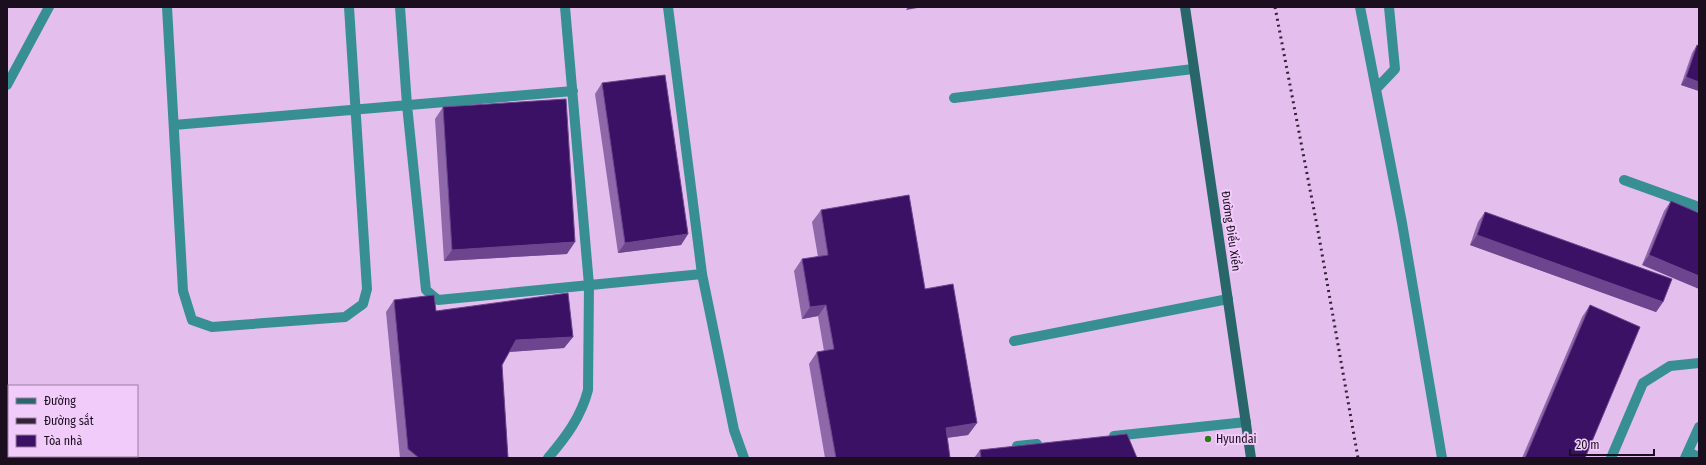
<svg xmlns="http://www.w3.org/2000/svg" width="1706" height="465" font-family="'Fira Sans Condensed',sans-serif">
<style>
.lines{fill:none;stroke-linecap:round;stroke-linejoin:round}
.lane{stroke:#388f93;stroke-width:10}
.street{stroke:#388f93;stroke-width:10}
.secondary{stroke:#296669;stroke-width:10}
.rail{stroke:#332337;stroke-width:3;stroke-dasharray:2 4;stroke-linecap:butt}
.wall{fill:#8f68a9}
.shaded-wall{fill:#6d458e}
.building{fill:#3a1165;stroke:#6d458e}
.poi-dot{fill:#2f781c;stroke:#f1cbfa;stroke-width:1.5}
.labels{text-anchor:middle;dominant-baseline:central;stroke-width:4;stroke-linejoin:round;paint-order:stroke}
.street-label{font-size:12px;fill:#1b0e1e;stroke:#f1cbfa}
.poi-label{font-size:12px;fill:#1b0e1e;stroke:#f1cbfa;text-anchor:start}
</style>
<rect width="100%" height="100%" fill="#e4beed"/>
<g class="lines">
<path class="lane" d="M167,7L183,291L192,320L212,327L345,317L363,304L367,289L349,7
M400,7L407,105L426,290L438,300L702,274
M1360,7L1402,223L1442,458
M1376,89L1395,69L1389,7
M174,125L573,91
M1624,180L1699,207
M1688,452L1699,457
M548,458C566,437 581,417 588,390L589,285L565,7
M1611,458L1643,383L1670,366L1699,363
M1685,458L1699,427"/>
<path class="street" d="M668,7L702,274L734,430L744,458
M7,85L49,7
M954,98L1193,69
M1014,341L1228,299
M1114,436L1246,422
M1017,446L1037,444"/>
<path class="secondary" d="M1185,7L1251,458"/>
<path class="rail" d="M1275,7L1318,231L1358,458"/>
</g>
<path class="wall" d="M1697,45L1699,46V91L1681,85L1692,53Z
M602,83L688,234L681,245L618,253L595,94Z
M443,107L567,254L444,261L435,119Z
M1671,201L1699,213L1642,265L1664,211Z
M821,210L925,289L977,423L968,435L947,438L950,458H825L809,364L817,352L824,351L818,316L802,319L794,271L802,259L818,257L812,222Z
M1485,212L1663,302L1656,312L1470,245L1478,222Z
M394,300L436,311L573,337L564,348L509,352L502,365L508,458H400L386,312Z
M1590,305L1585,458H1522L1582,317Z
M980,450L1137,458H974Z"/>
<path class="shaded-wall" d="M908,7H923L906,10Z
M1686,77L1699,82V91L1681,85Z
M688,234L681,245L618,253L625,243Z
M1477,235L1663,302L1656,312L1470,245Z
M575,242L567,254L444,261L452,250Z
M1649,255L1699,276V289L1642,265Z
M826,305L818,316L802,319L810,307Z
M573,337L564,348L507,352L516,340Z
M977,423L968,435L937,439L946,428Z"/>
<path class="building" d="M1697,45L1699,46V82L1686,77Z
M665,75L688,234L625,243L602,83Z
M566,99L575,242L452,250L443,107Z
M909,195L925,289L953,284L977,423L946,428L950,458H836L817,352L834,349L826,305L810,307L802,259L828,255L821,210Z
M1671,201L1699,213V276L1649,255Z
M1485,212L1672,279L1663,302L1477,235Z
M568,293L573,337L516,340L502,365L508,458H419L408,449L394,300L434,295L436,311Z
M1590,305L1640,327L1585,458H1525Z
M1127,434L1137,458H981L980,450Z"/>
<circle class="poi-dot" cx="1208" cy="439" r="4"/>
<g class="labels">
<g class="street-label">
<text transform="translate(1231 231) rotate(82)">Đường Điểu Xiển</text>
</g>
<g class="poi-label">
<text x="1216" y="439">Hyundai</text>
</g>
</g>
<rect width="1706" height="465" fill="none" stroke="#1b0e1e" stroke-width="16"/>
<rect x="8" y="385" width="130" height="72" fill="#f1cbfa" stroke="#9b7fa2"/>
<rect x="16" y="398" width="20" height="6" fill="#296669" stroke="#9b7fa2"/>
<text x="44" y="405" font-size="12" fill="#1b0e1e">Đường</text>
<rect x="16" y="418" width="20" height="6" fill="#332337" stroke="#9b7fa2"/>
<text x="44" y="425" font-size="12" fill="#1b0e1e">Đường sắt</text>
<rect x="16" y="435" width="20" height="12" fill="#3a1165" stroke="#9b7fa2"/>
<text x="44" y="445" font-size="12" fill="#1b0e1e">Tòa nhà</text>
<path d="M1570 449v6h84v-6" fill="none" stroke="#1b0e1e" stroke-width="2"/>
<text x="1576" y="449" font-size="12" fill="#1b0e1e" stroke="#f1cbfa" stroke-width="3" paint-order="stroke">20 m</text>
</svg>
